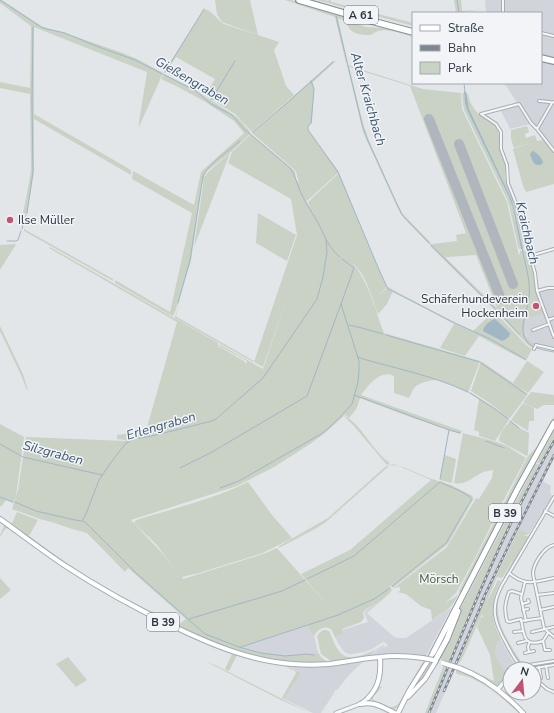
<svg xmlns="http://www.w3.org/2000/svg" width="554" height="713" font-family="'Nunito Sans',sans-serif">
<style>
.built{fill:#d1d5db}
.green{fill:#c9d2c4;fill-rule:evenodd}
.water{fill:#a1b7c6}
.lines{fill:none;stroke-linecap:round;stroke-linejoin:round}
.stream{stroke:#a1b7c6;stroke-width:1}
.runway{stroke:#b0b6bd;stroke-width:10}
.minor-casing{stroke:#a8adb3;stroke-width:4}
.tertiary-casing{stroke:#a8adb3;stroke-width:5}
.primary-casing{stroke:#a3abb4;stroke-width:6}
.trunk-casing{stroke:#8b959e;stroke-width:7}
.motorway-casing{stroke:#8b959e;stroke-width:8}
.minor{stroke:#f5f6f8;stroke-width:2}
.tertiary{stroke:#f5f6f8;stroke-width:3}
.primary{stroke:#fff;stroke-width:4}
.trunk{stroke:#fff;stroke-width:5}
.motorway{stroke:#fff;stroke-width:5.5}
.rail-casing{stroke:#7d8791;stroke-width:2.5}
.rail{stroke:#f2f4f7;stroke-width:1;stroke-dasharray:3;stroke-linecap:butt}
.primary-bridge-casing{stroke:#a3abb4;stroke-width:6;stroke-linecap:butt}
.primary-bridge{stroke:#fff;stroke-width:4}
.poi-dot{fill:#c15471;stroke:#f2f4f7;stroke-width:1.5}
.labels{text-anchor:middle;dominant-baseline:central;stroke-width:3;stroke-linejoin:round;paint-order:stroke}
.shield{fill:#f2f4f7;stroke:#676e77;stroke-width:1}
.shield-label{font-size:11px;font-weight:bold;fill:#2c3540}
.poi-label{font-size:12px;fill:#2c3540;stroke:#f2f4f7;text-anchor:start}
.park-label{font-size:12px;fill:#445a3b;stroke:#f2f4f7}
.water-label{font-size:13px;font-style:italic;fill:#3a5870;stroke:#f2f4f7}
</style>
<rect width="100%" height="100%" fill="#e2e6e9"/>
<path class="built" d="M485,0H554V148L537,127L530,124L510,129L499,107L516,103V101L504,83H541V13H486Z
M550,289H554V348L535,344L529,341L525,332L524,327L526,319L545,312L538,291Z
M554,439V459L543,481L551,486L550,491L552,497L529,534L518,529L489,590L436,713H428L481,586L500,543L525,492Z
M393,589L390,593L367,613L393,636L398,638H406L452,607L426,656L401,653L371,655L379,649L388,646L386,643L383,642L372,649L365,652L352,654H349L344,652L338,643L335,637L343,634L342,630L368,622L364,612Z
M308,625L314,635L318,653L314,654H306L284,655L260,652L240,647Z
M501,640L515,665L514,669H510V673L507,676L495,654L497,642Z
M363,662L349,675L337,690H335L334,693L321,713H313L284,699L301,673L288,665L327,667Z"/>
<path class="green" d="M0,0H2L43,27L65,33L120,52L135,58L163,73L139,127V122L147,72L34,27V172L27,214L23,213L29,183L31,169L30,94L0,88V82L30,88L31,26L0,3Z
M215,0H250L258,35L222,22L217,14Z
M285,0H291C305,4 341,12 350,21L366,27L385,28L413,34V37C399,33 383,25 371,35C365,35 356,35 352,31C345,25 350,22 338,18L348,64L346,63L335,17Z
M317,0H324L413,23V26Z
M454,0H461L462,11L485,9H484L456,13Z
M204,9C212,10 217,20 224,24L279,42L274,50L286,86L294,95L252,132L235,114L205,95L215,79L176,57L165,73L164,72Z
M333,61H336L313,82L314,90L312,123L307,128L339,172L307,201L305,199L311,209L308,202L339,173L373,256L387,287L374,299L388,287L455,323L473,331L494,311L527,346L532,349L526,361L479,336L465,356L440,348L454,324L393,291L387,304L378,314C372,299 366,273 352,263C369,281 375,310 384,333L480,361L468,393C461,389 444,381 436,380C430,380 419,383 415,387C412,390 411,395 409,398L394,393V377L392,375C379,371 368,386 361,395L462,431L460,434L449,430L445,455L456,459L452,482L451,483L440,480L449,430L413,418L360,398L357,408L349,418L345,415L325,433L310,444L274,467L237,486L131,520L162,553L175,569L156,544L134,523L136,520C172,509 214,499 248,482L272,515L292,538L263,553L199,573L182,577L183,579L266,553L277,548L329,607L301,574L350,550L431,480L399,466L390,465L326,522L315,529L279,548V546L328,518L385,467L392,464L403,467L429,478L451,485L473,496L469,501L459,518L471,499L474,498L448,544L393,588L391,586L422,561L389,587L392,589C389,594 385,598 380,601C374,605 368,607 363,612L364,618L361,622L342,629L343,634L335,637L331,629C324,625 318,629 314,636L310,630L308,625L240,647L260,652L284,655L306,654H314L318,653L322,658L326,661V663H313L276,661L234,651L186,631L115,595L54,557L11,525L12,521L14,525L53,554L91,579L115,593L178,625L186,619L128,568L125,572L87,533L69,528L55,523L40,519L12,509L18,490L26,437L125,441L126,440L117,439V435L146,431L177,322L49,248L50,247L218,343V346L244,361L246,364L247,361L221,347L219,345V344L263,369L289,292L263,367L254,362L297,235L291,199L228,163L232,152L251,134L295,171L296,179L299,184L296,171L252,133Z
M347,65L423,89L461,93L462,109L507,202L519,256L520,251C523,250 524,249 528,251L535,273H533L535,285H536L544,313L526,319C523,333 524,337 535,344L533,348L528,345L496,311L430,246L432,244L457,241L456,235L466,233L410,86L349,67L364,127L368,138L393,196L403,214L431,243L429,244L404,218L397,207L363,132ZM476,255L497,308L446,258L447,257Z
M164,74L192,88L234,115L241,121L251,133L231,152L207,171L205,175L202,185L191,261L175,312L173,316H172L115,283V280L170,312L192,213L132,179L133,171L194,205L201,172L204,169L244,133L234,121L204,101L178,87L161,79Z
M462,93H464L465,103L467,110L509,197L513,208L521,249H519L518,247L510,209L507,199L464,110L463,104Z
M466,93L468,94L470,102L475,110L479,114L494,124L498,128L501,153L506,166L505,178L522,221L525,236L523,243L524,248L523,249L514,208L511,198L469,109Z
M34,114L131,170V175L34,119Z
M527,126L529,132L525,134L526,138L535,135L537,141L543,140L554,153V184L526,192L523,186L513,149L533,142L514,148L511,139V130Z
M230,153L194,247L204,178L208,172Z
M258,213L296,235L287,261L256,243Z
M24,229L113,279V281L24,231Z
M16,244L15,246L0,270V245Z
M180,300L176,316L177,317L254,361L253,362L175,318V317Z
M0,326L23,374L28,390H27L21,375L0,331Z
M481,361L513,383L527,361L544,372L528,393L517,386L528,394L510,418H508L509,419L508,421L495,441L479,436V432L474,430L479,399L469,393L470,392L492,406L506,416L491,404L471,391Z
M531,392L554,395V405H544L537,409L524,403V401Z
M523,403L534,408V421H529L528,431L511,420Z
M344,416C361,423 373,452 389,462V464L387,465L353,425Z
M554,417V420L530,461L460,595L459,591L528,456L536,448Z
M510,421H511L521,429L529,433L528,454L527,456L499,441C499,433 505,427 510,421Z
M0,424L24,437L16,496L13,503L6,500L1,507L0,506Z
M554,431V439L540,464L537,462Z
M463,433L497,442L507,446L526,458L500,507L476,556L456,593L445,603L455,597L458,594C454,608 443,612 432,620L431,610L421,606L406,594L397,592L400,591V588L399,587L394,588L447,547L476,498L479,499L492,478L493,470C490,471 486,471 483,472C473,477 465,486 454,483Z
M536,463L539,465C505,529 477,596 449,662L442,661L439,657L458,613Z
M17,512L38,520L29,536L13,524V521Z
M5,524L113,596L225,650L288,665L293,669L301,673L284,699L282,698L296,673L295,671L283,665L256,660L237,655L229,671L225,669L232,654C214,648 196,640 179,632C118,604 63,567 8,528L5,529L0,537V535Z
M519,529L529,534L523,536H527L529,537L505,577H504L512,562L511,561V563L503,577L501,578L497,577L486,603L498,580L501,581C499,586 496,590 495,596C490,613 494,625 501,640L497,642L495,654L507,676L498,685L496,686L467,670L459,664L494,681L490,655L477,627L481,617H483L485,622L482,614L463,657L460,662L457,665L489,590Z
M0,578L11,590L0,599Z
M504,582L505,583C487,613 506,638 522,663L518,661L514,654H513C504,637 490,618 497,597C499,592 502,587 504,582Z
M453,620L435,658L430,662H435L427,674L409,696Z
M323,630H326L329,631C333,639 336,650 343,655C354,662 375,650 384,645L385,646L376,650L370,655L331,661L321,654L317,636L319,633Z
M68,657L87,680L76,687L56,664Z
M425,660H426L400,705C398,707 397,708 394,709C389,710 375,703 371,699V697L379,686L382,687L373,697V699C377,704 388,709 395,706C397,705 399,703 400,701L422,663Z
M207,662L215,665L310,713L281,700Z
M444,665L447,666L428,713H425Z
M456,669C481,678 502,694 520,713H519C501,697 481,678 457,674L456,672Z"/>
<path class="water" d="M464,92H466L469,109L511,198L514,208L523,249H521L513,208L509,197L467,110L465,103Z
M532,151H533C537,153 543,159 543,163L540,165H536L533,162L530,155Z
M495,319L510,333L509,337H508L506,339L502,341L483,331C483,326 491,320 495,319Z"/>
<g class="lines">
<path class="stream" d="M0,0L41,27L47,29L65,33L96,46L135,60L196,91L211,104L232,115L244,129L290,168C295,175 297,183 300,191C305,202 311,211 317,221C324,234 328,248 340,257
M329,0L330,1
M457,0L459,13
M336,16L362,124L368,141L376,158L402,215L429,243
M165,72L204,9
M311,81L314,89L311,123L308,126V130L338,172L380,272L388,289L455,323L490,339L525,359
M464,83L465,92
M211,100L235,61
M253,132L287,103L333,62
M27,213L33,172L32,103L33,27
M22,229L26,215
M7,241H16L18,240L21,231
M430,244L506,320L519,334
M522,248C525,264 531,281 529,297C528,311 518,327 526,340C531,349 545,350 554,352
M178,303L190,260L203,176C208,164 230,150 240,141
M349,325L362,328L383,334
M386,335L480,362
M358,357L363,359C398,369 434,376 468,392
M481,363L526,394
M470,393L495,409L508,419
M354,395L449,430L440,479
M510,421L519,428
M449,430L460,433
M486,441L504,448
M0,444L23,457L102,475
M180,468L212,452L307,396L341,304
M220,488L239,481L321,434L330,427L342,415L352,404L358,382L359,371V361L341,304L354,268L342,259
M0,497L13,502
M15,502L36,511L75,520L81,521
M307,579L354,556L440,482L460,491L470,497
M392,586L446,543L472,498
M189,619L282,591L305,580
M241,647L338,615L374,599L390,588
M314,655L307,654L285,656L261,653L239,647L205,634L136,573L85,522L82,521L86,514L99,480L112,461L126,443L133,439L152,436L212,421L216,419L263,378L317,299L323,277L325,264L327,252L326,240"/>
<path class="runway" d="M429,119L501,299
M459,144L513,284"/>
<defs>
<path id="minor" d="M503,13V0
M541,33L554,36
M539,101L550,102L552,103L554,102
M481,114L496,124L501,132V149L507,165L508,183L523,221L528,248L535,273L537,291L554,337
M481,114L519,104L531,123L537,129L554,151
M537,129L552,103
M530,256L554,249
M537,291L548,288H554
M548,320L554,318
M533,330L549,324
M534,349L536,345L554,349
M545,511L554,516
M554,545C544,547 533,564 533,574L544,628L547,631L554,637
M509,573C526,587 534,582 554,578
M525,582L521,598L526,621
M521,594L512,591L509,592C505,603 504,609 507,621L509,622L521,619C524,634 523,648 543,641L548,633
M537,595L554,593
M522,604L529,602L528,600
M523,610L528,609
M540,610L554,607
M521,621L542,618
M514,632L523,631
M532,632L554,627
M543,641L545,650H550
M518,643L526,641
M529,652L534,651
M525,653L529,652L528,647L529,643
M519,665C514,658 510,651 506,643C494,622 490,607 502,585L554,497
M546,666L548,678
M539,667L541,678
M523,668L528,665
M516,669L517,666L519,665L523,666L554,661
M530,669L554,665
M534,676V678
M534,682L540,683L547,689L554,692
M497,689L510,674
M498,690L504,683"/>
<path id="tertiary" d="M336,713L360,704L368,698"/>
<path id="primary" d="M0,519C21,534 42,550 64,565C99,588 137,609 175,627C212,645 251,661 293,664C305,665 317,665 329,664C346,662 363,658 380,657C394,655 409,656 423,658
M459,668C484,677 505,694 523,713
M408,697L425,679L436,661
M368,698C380,686 381,672 380,657
M360,704C375,701 381,707 395,713
M398,713L409,691L433,653"/>
<path id="trunk" d="M433,653L517,490L554,423
M435,661L447,639L458,611"/>
<path id="motorway" d="M299,0L364,19L413,32
M541,58L554,61"/>
</defs>
<use href="#minor" class="minor-casing"/>
<use href="#tertiary" class="tertiary-casing"/>
<use href="#primary" class="primary-casing"/>
<use href="#trunk" class="trunk-casing"/>
<use href="#motorway" class="motorway-casing"/>
<use href="#minor" class="minor"/>
<use href="#tertiary" class="tertiary"/>
<use href="#primary" class="primary"/>
<use href="#trunk" class="trunk"/>
<use href="#motorway" class="motorway"/>
<defs>
<path id="rail" d="M481,603L509,545L554,455
M444,691L484,599
M429,713C467,621 504,528 554,441"/>
</defs>
<use href="#rail" class="rail-casing"/>
<use href="#rail" class="rail"/>
<defs>
<path id="primary-bridge" d="M423,658L433,660
M443,663L459,668"/>
</defs>
<use href="#primary-bridge" class="primary-bridge-casing"/>
<use href="#primary-bridge" class="primary-bridge"/>
</g>
<g class="poi-dot">
<circle cx="10" cy="220" r="4"/>
<circle cx="536" cy="306" r="4"/>
</g>
<g class="labels">
<g class="shield">
<rect x="344" y="6" width="34" height="18" rx="3"/>
<rect x="489" y="504" width="32" height="18" rx="3"/>
<rect x="147" y="613" width="32" height="18" rx="3"/>
</g>
<g class="shield-label">
<text x="361" y="15">A 61</text>
<text x="505" y="513">B 39</text>
<text x="163" y="622">B 39</text>
</g>
<g class="poi-label">
<text x="18" y="220">Ilse Müller</text>
<text x="528" y="299" text-anchor="end">Schäferhundeverein<tspan x="528" dy="14">Hockenheim</tspan></text>
</g>
<g class="park-label">
<text x="439" y="579">Mörsch</text>
</g>
<g class="water-label">
<text transform="translate(192 81) rotate(30)">Gießengraben</text>
<text transform="translate(368 99) rotate(74)">Alter Kraichbach</text>
<text transform="translate(527 233) rotate(77)">Kraichbach</text>
<text transform="translate(161 426) rotate(-16)">Erlengraben</text>
<text transform="translate(53 453) rotate(15)">Silzgraben</text>
</g>
</g>
<rect x="412" y="12" width="130" height="72" fill="#f2f4f7" stroke="#a3a8ae"/>
<rect x="420" y="25" width="20" height="6" fill="#ffffff" stroke="#a3a8ae"/>
<text x="448" y="32" font-size="12" fill="#2c3540">Straße</text>
<rect x="420" y="45" width="20" height="6" fill="#7d8791" stroke="#a3a8ae"/>
<text x="448" y="52" font-size="12" fill="#2c3540">Bahn</text>
<rect x="420" y="62" width="20" height="12" fill="#c9d2c4" stroke="#a3a8ae"/>
<text x="448" y="72" font-size="12" fill="#2c3540">Park</text>
<g transform="translate(522 681) rotate(16)"><circle r="19" fill="#f2f4f7" stroke="#a3a8ae"/>
<path d="M0-3L7 15L0 10L-7 15Z" fill="#c15471"/>
<text y="-6" font-size="11" font-weight="bold" text-anchor="middle" fill="#2c3540">N</text>
</g>
</svg>
